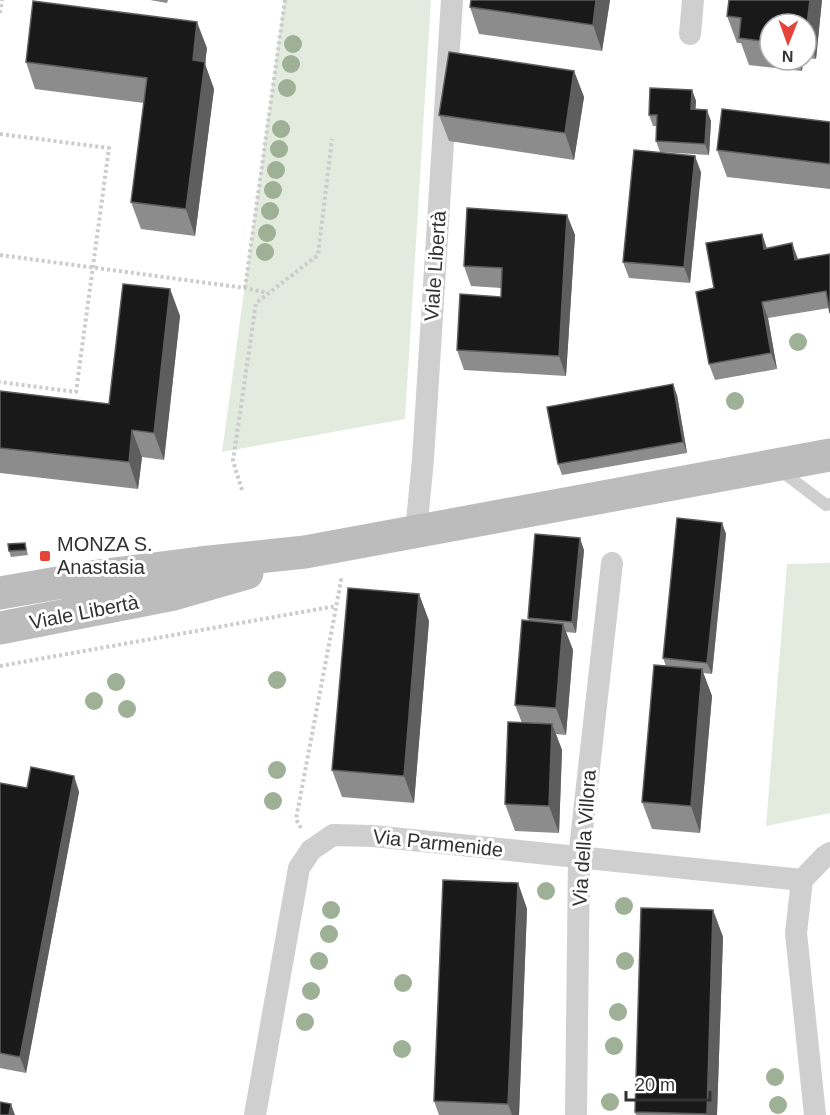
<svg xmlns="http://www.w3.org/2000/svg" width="830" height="1115" font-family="Helvetica,sans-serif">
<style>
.green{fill:#e3ebde}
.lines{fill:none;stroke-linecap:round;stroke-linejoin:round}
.path{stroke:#ccc;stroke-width:4;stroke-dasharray:3 3;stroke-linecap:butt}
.lane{stroke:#cfcfcf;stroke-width:12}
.street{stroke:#cfcfcf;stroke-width:22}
.secondary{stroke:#bcbcbc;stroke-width:33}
.tree{fill:#9eb095}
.wall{fill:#8c8c8c}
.shaded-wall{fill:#5e5e5e}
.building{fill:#191919;stroke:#5e5e5e;stroke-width:1.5}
.poi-dot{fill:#e54539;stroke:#fff;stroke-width:2}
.labels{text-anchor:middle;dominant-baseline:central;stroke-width:6;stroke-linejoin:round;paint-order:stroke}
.street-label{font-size:20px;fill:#323232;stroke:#fff}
.poi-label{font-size:20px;fill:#323232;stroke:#fff;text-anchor:start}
</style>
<rect width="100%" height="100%" fill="#fff"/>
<path class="green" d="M284,0H431L405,419L222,452Z
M830,563V813L766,826L787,564Z"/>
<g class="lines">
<path class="path" d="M0,13L2,0
M0,134L109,148L76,392L0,382
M0,255L245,288L269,293
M245,288L285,0
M242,490L233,461L256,303L318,255L332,139
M0,666L336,606
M301,828L296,819L341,581L340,577"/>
<path class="lane" d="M780,470L826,505L830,504"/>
<path class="street" d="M690,34L693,0
M416,532L423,459L452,0
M802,880L796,933L815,1115
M802,880L824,857L830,853
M255,1115L299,868L311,850L333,835L373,836L802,880
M576,1115L579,857L612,563"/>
<path class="secondary" d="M0,593L98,576L200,563L305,552L830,455
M0,628L174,594L247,573"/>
</g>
<g class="tree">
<circle cx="293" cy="44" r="9"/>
<circle cx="291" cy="64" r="9"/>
<circle cx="287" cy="88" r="9"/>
<circle cx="281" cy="129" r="9"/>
<circle cx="279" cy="149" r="9"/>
<circle cx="276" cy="170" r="9"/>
<circle cx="273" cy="190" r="9"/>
<circle cx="270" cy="211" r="9"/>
<circle cx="267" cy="233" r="9"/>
<circle cx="265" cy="252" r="9"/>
<circle cx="798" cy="342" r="9"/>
<circle cx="735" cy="401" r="9"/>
<circle cx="277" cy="680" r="9"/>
<circle cx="116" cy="682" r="9"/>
<circle cx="94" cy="701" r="9"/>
<circle cx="127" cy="709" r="9"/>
<circle cx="277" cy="770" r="9"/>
<circle cx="273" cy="801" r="9"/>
<circle cx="546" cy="891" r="9"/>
<circle cx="624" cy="906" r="9"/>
<circle cx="331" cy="910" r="9"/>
<circle cx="329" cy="934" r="9"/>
<circle cx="319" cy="961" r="9"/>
<circle cx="625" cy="961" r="9"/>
<circle cx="403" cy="983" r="9"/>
<circle cx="311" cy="991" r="9"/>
<circle cx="618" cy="1012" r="9"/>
<circle cx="305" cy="1022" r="9"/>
<circle cx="614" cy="1046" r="9"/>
<circle cx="402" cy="1049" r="9"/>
<circle cx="775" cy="1077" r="9"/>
<circle cx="610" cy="1102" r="9"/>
<circle cx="778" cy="1105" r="9"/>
</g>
<path class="wall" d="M150,0H168L167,3Z
M471,0H610L602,51L479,34L470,7Z
M822,0L816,59L806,58V24H770V60H803L802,71L749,65L741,43H737L727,16Z
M207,48L205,64L214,89L195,236L141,229L131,202L144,103L35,89L26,62Z
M574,71L584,97L574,160L449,141L439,115Z
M692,90L696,101L695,109L711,121L709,155L660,152L656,141L657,126H653L649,115Z
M830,122V189L727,177L717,150Z
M701,172L690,283L629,278L623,262Z
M567,215L575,235L566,376L464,370L457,350L501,297V288L471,286L464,266Z
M762,234L767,248L798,259L830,254L829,308L768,318L777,369L715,380L709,364L714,288Z
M170,289L180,316L164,460L142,457L138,489L0,473V391L109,404Z
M677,395L687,453L562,475L558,464Z
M722,523L726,534L712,674L703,673L712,696L700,833L652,829L642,802L666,666L663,658Z
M25,543L28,555L11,557L9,551Z
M584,550L576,633L566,632L573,650L566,735L556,734L562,750L559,833L515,831L505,804L522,723L515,705L529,621L528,618Z
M419,594L429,621L414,803L342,797L332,770Z
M74,776L79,792L26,1073L0,1068V783L27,788Z
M518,883L527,909L519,1115H439L434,1101Z
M713,910L723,937L717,1115H636L635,1112Z"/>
<path class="shaded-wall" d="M596,0H610L602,51L593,25Z
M810,0H822L816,59L806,32Z
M197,22L207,48L205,64L214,89L195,236L186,209L193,60Z
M798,60H803L802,71Z
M574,71L584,97L574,160L565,133Z
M692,90L696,101L695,120L691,109Z
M707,110L711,121L709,155L705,144Z
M695,156L701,172L690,283L684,267Z
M567,215L575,235L566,376L559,356Z
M762,234L767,250L764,249Z
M792,243L798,259L795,260Z
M170,289L180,316L164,460L154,433Z
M762,302L768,318L777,369L771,353Z
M673,384L677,395L687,453L683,442Z
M132,430L142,457L138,489L129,462Z
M722,523L726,534L712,674L707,663Z
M580,538L584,550L576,633L572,622Z
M419,594L429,621L414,803L404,776Z
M563,624L573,650L566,735L556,708Z
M702,669L712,696L700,833L691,806Z
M552,724L562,750L559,833L549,806Z
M74,776L79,792L26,1073L20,1057Z
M518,883L527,909L519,1115H512L508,1104Z
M713,910L723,937L717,1115H707Z
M11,1104L15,1115H9Z"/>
<path class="building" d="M471,0H596L593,25L470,7Z
M729,0H810L806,32V24H770V42L739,38L741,18L727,16Z
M33,1L197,22L193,60L205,62L186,209L131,202L147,78L26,62Z
M449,52L574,71L565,133L439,115Z
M650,88L692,90L691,109L707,110L705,144L656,141L657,115H649Z
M722,109L830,122V164L717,150Z
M634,150L695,156L684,267L623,262Z
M467,208L567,215L559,356L457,350L460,294L501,297L502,268L464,266Z
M762,234L764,249L792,243L795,260L830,254V313L826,291L762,302L771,353L709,364L696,292L714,288L706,243Z
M123,284L170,289L154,433L132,430L129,462L0,448V391L109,404Z
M673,384L683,442L558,464L547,407Z
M677,518L722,523L707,663L663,658Z
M535,534L580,538L572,622L528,618Z
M25,543L26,550L9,551L8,544Z
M348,588L419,594L404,776L332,770Z
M522,620L563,624L556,708L515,705Z
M654,665L702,669L691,806L642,802Z
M508,722L552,724L549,806L505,804Z
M31,767L74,776L20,1057L0,1053V783L27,788Z
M443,880L518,883L508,1104L434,1101Z
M641,908L713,910L707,1114L635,1112Z
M0,1102L11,1104L9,1115H0Z"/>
<rect class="poi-dot" x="39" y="550" width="12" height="12" rx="3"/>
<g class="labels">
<g class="street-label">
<text transform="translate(435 266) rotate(-86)">Viale Libertà</text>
<text transform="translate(84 612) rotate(-11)">Viale Libertà</text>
<text transform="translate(584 838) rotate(-86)">Via della Villora</text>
<text transform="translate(438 843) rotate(6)">Via Parmenide</text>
</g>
<g class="poi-label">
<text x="57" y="544">MONZA S.<tspan x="57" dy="23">Anastasia</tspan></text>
</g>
</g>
<g transform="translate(788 42) rotate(181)"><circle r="28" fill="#ffffff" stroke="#adadad" stroke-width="1.5"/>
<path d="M0-4.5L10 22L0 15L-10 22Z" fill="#e54539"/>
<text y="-9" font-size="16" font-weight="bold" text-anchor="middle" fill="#323232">N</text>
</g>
<path d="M626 1091v9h84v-9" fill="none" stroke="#323232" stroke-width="3"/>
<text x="635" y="1091" font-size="18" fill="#323232" stroke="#ffffff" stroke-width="4.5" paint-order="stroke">20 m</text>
</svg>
